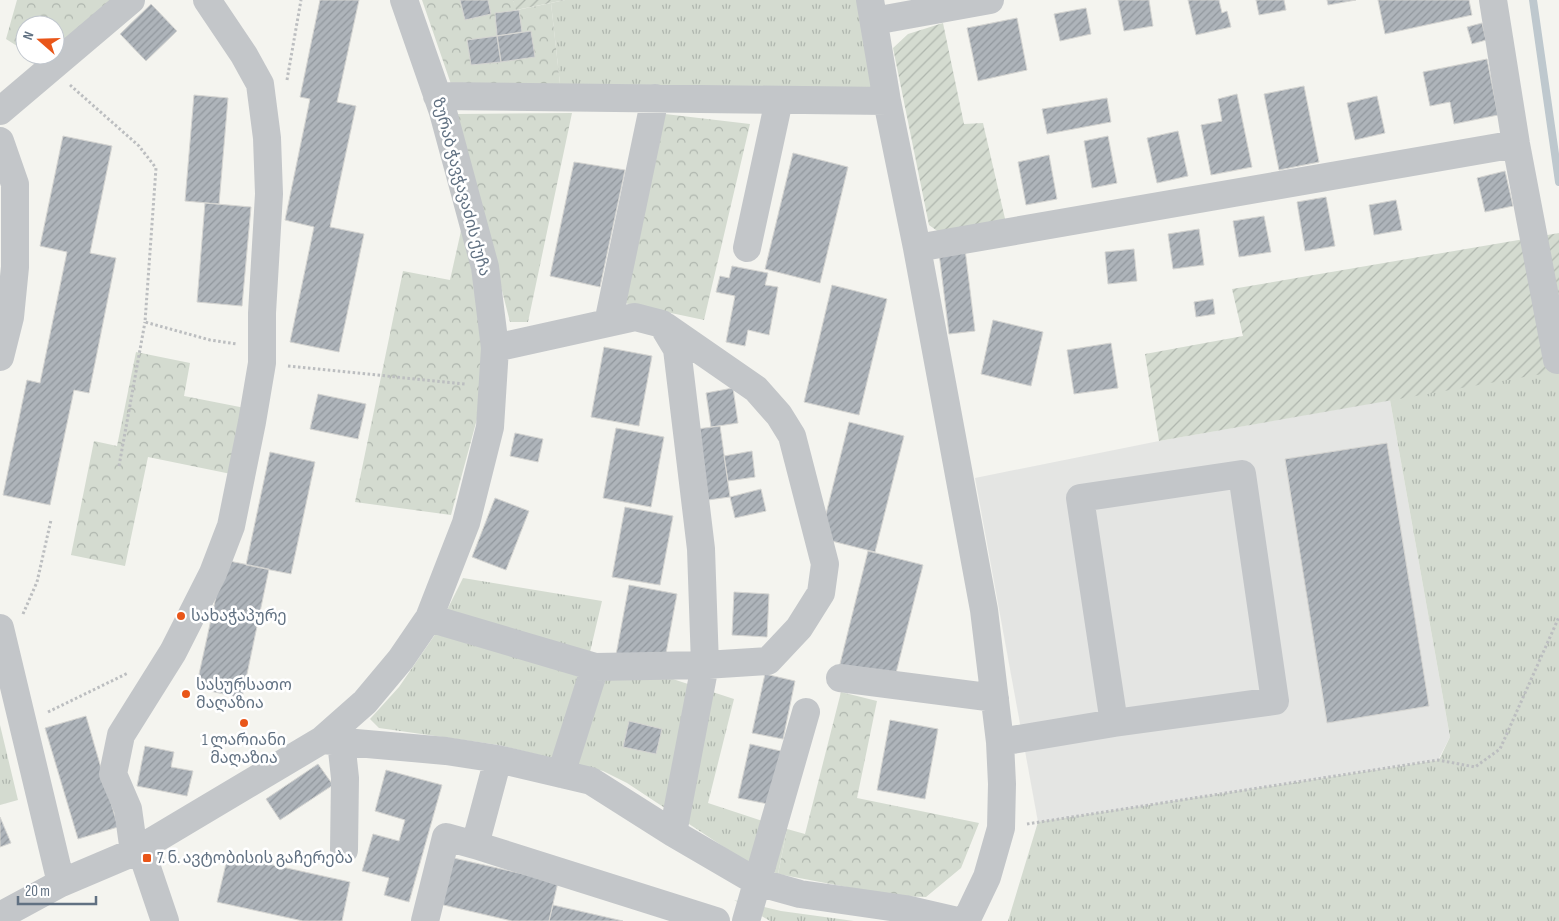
<svg xmlns="http://www.w3.org/2000/svg" width="1559" height="921" font-family="'Sofia Sans Condensed','Noto Sans Georgian',sans-serif">
<style>
.built{fill:#e4e5e3}
.grass{fill:url(#grass-tufts)}
.forest{fill:url(#forest-crowns)}
.garden{fill:url(#garden-furrows)}
.lines{fill:none;stroke-linecap:round;stroke-linejoin:round}
.stream{stroke:#bec8ce;stroke-width:8}
.building{fill:url(#building-hatch);stroke:#d5d5d2}
.path{stroke:#bcbec0;stroke-width:3;stroke-dasharray:2.5 2.5;stroke-linecap:butt}
.minor{stroke:#c3c6c9;stroke-width:28}
.poi-dot{fill:#e95619;stroke:#fff;stroke-width:2}
.labels{text-anchor:middle;dominant-baseline:central;stroke-width:5;stroke-linejoin:round;paint-order:stroke}
.street-label{font-size:16px;fill:#617182;stroke:#fff}
.poi-label{font-size:16px;fill:#617182;stroke:#fff;text-anchor:start}
</style>
<defs>
<pattern id="grass-tufts" width="24" height="20" patternUnits="userSpaceOnUse" patternTransform="scale(1.25)"><rect width="24" height="20" fill="#d4dbd0"/><path d="M3 7l-1-3M5 7V3M7 7l1-3M15 17l-1-3M17 17v-4M19 17l1-3" fill="none" stroke="#afb6ae"/></pattern>
<pattern id="forest-crowns" width="20" height="18" patternUnits="userSpaceOnUse" patternTransform="scale(1.25)"><rect width="20" height="18" fill="#d4dbd0"/><path d="M2 6a3 3 0 1 1 6 0M12 15a3 3 0 1 1 6 0" fill="none" stroke="#afb6ae"/></pattern>
<pattern id="garden-furrows" width="10" height="10" patternUnits="userSpaceOnUse" patternTransform="scale(1.25)"><rect width="10" height="10" fill="#d4dbd0"/><path d="M-1 1l2-2M0 10L10 0M9 11l2-2" fill="none" stroke="#afb6ae"/></pattern>
<pattern id="building-hatch" width="6" height="6" patternUnits="userSpaceOnUse" patternTransform="scale(1.25)"><rect width="6" height="6" fill="#aeb4ba"/><path d="M-1 1l2-2M0 6l6-6M5 7l2-2" fill="none" stroke="#91979d"/></pattern>
</defs>
<rect width="100%" height="100%" fill="#f4f4ef"/>
<path class="built" d="M1390,400L1450,737L1438,760L1038,822L975,478L1159,441Z"/>
<path class="grass" d="M565,0H858L876,92L560,84L551,3Z
M1559,369V921H1008L1038,822L1439,760L1450,737L1390,400L1540,370Z
M463,578L602,601L590,652L734,699L708,803L787,829L778,874L745,861L627,783L603,771L499,745L379,728L370,719L399,687L434,636Z
M0,725L18,800L0,805Z
M734,900L781,911L854,921H770Z"/>
<path class="forest" d="M17,0H117L55,54V25H25V51L6,39Z
M422,0H513L517,10L551,3L560,84L452,87Z
M572,113L528,322H510L457,114Z
M665,114L750,124L704,320L624,303Z
M463,222L484,336L477,419L451,515L355,502L403,271L450,280Z
M136,352L190,363L184,396L245,408L231,474L148,457L125,566L71,555L94,441L117,446Z
M841,692L877,701L857,798L979,823L961,868L926,897L894,896L778,874L787,829L805,834Z"/>
<path class="garden" d="M513,0H565L516,10Z
M943,23L964,124L983,123L1006,223L943,235L929,225L893,48L908,34Z
M1559,233V371L1159,441L1145,354L1243,336L1232,289Z"/>
<g class="lines">
<path class="stream" d="M1533,0L1559,182"/>
</g>
<path class="building" d="M320,0H359L337,102L356,106L330,227L364,234L339,352L290,342L314,227L285,220L310,99L300,97Z
M460,0H488L491,14L465,20Z
M1118,0H1149L1153,26L1124,31Z
M1188,0H1219L1222,13L1227,11L1231,27L1196,35Z
M1256,0H1284L1286,10L1259,15Z
M1327,0H1356L1328,5Z
M1378,0H1469L1472,15L1385,34Z
M151,4L177,31L146,61L120,34Z
M1086,8L1091,34L1060,41L1054,14Z
M519,10L522,32L497,36L495,13Z
M1017,18L1027,70L978,81L967,28Z
M1482,23L1486,40L1472,44L1467,27Z
M531,31L535,57L501,62L497,36Z
M497,36L501,62L471,65L467,40Z
M1487,59L1498,115L1454,124L1450,102L1430,106L1423,72Z
M1304,86L1319,162L1279,170L1264,94Z
M1237,94L1252,167L1211,175L1201,125L1222,121L1218,99Z
M194,95L228,98L219,204L185,201Z
M1377,96L1385,133L1355,140L1347,103Z
M1107,98L1111,122L1047,134L1042,109Z
M1178,131L1188,176L1157,183L1147,138Z
M63,136L112,146L90,253L116,258L89,393L74,390L50,505L3,495L27,380L40,383L67,252L40,246Z
M1108,136L1117,183L1092,188L1084,141Z
M793,153L848,167L820,283L765,269Z
M1049,155L1057,199L1026,205L1018,162Z
M574,162L625,170L600,287L550,276Z
M1505,171L1513,206L1485,212L1477,178Z
M1326,197L1335,246L1305,251L1297,202Z
M1396,200L1402,230L1374,235L1369,205Z
M205,203L251,207L242,306L197,302Z
M1264,216L1271,252L1239,257L1233,221Z
M1199,229L1204,265L1173,269L1168,234Z
M965,249L975,331L949,334L939,253Z
M1134,249L1137,281L1108,284L1105,252Z
M732,266L768,273L765,285L778,287L769,335L748,330L745,346L726,342L735,296L716,292L720,276L729,278Z
M832,285L887,299L859,415L804,402Z
M1213,299L1215,314L1196,317L1194,302Z
M993,320L1043,332L1031,386L981,374Z
M1111,343L1118,388L1074,394L1067,350Z
M604,347L652,356L639,426L591,417Z
M733,388L738,423L711,427L706,393Z
M318,394L366,404L358,439L310,429Z
M849,422L904,436L875,552L820,538Z
M720,426L730,497L708,500L697,429Z
M616,428L664,437L651,507L603,498Z
M515,433L543,439L538,462L510,456Z
M1387,443L1429,706L1327,723L1285,459Z
M752,451L755,477L728,481L724,456Z
M270,452L315,462L291,574L246,565Z
M761,489L766,511L735,518L730,497Z
M495,498L529,511L506,570L472,557Z
M625,507L673,516L660,585L612,577Z
M868,551L923,565L894,681L839,668Z
M224,560L269,569L242,698L196,688Z
M629,585L677,594L664,664L616,655Z
M734,592L769,594L767,637L732,635Z
M765,674L795,681L783,739L752,733Z
M86,716L118,827L78,839L45,728Z
M890,720L938,729L925,799L877,790Z
M629,721L662,729L656,754L623,747Z
M750,744L785,752L773,805L738,798Z
M145,746L174,752L171,767L193,771L187,796L137,786Z
M318,764L333,785L280,820L266,799Z
M386,770L442,785L409,902L384,895L389,878L362,871L373,834L399,841L405,820L375,811Z
M0,817L11,843L0,847Z
M228,855L350,882L342,921H303L217,902Z
M445,856L558,882L549,921H512L435,903Z
M553,905L623,921H549Z"/>
<g class="lines">
<path class="path" d="M287,80L301,0
M70,85L139,146L156,168L145,322L210,340L237,344
M288,366L465,384
M119,466L145,322
M23,614L37,582L51,520
M48,712L128,673
M1027,824L1438,760L1475,767L1500,749L1559,617"/>
<path class="minor" d="M870,0L887,101L917,248L984,610L1000,742L1002,784L1001,828L987,877L966,921
M1493,0L1516,144L1557,360
M874,21L990,0
M437,96L887,101
M0,111L131,0
M0,141L15,184V267L10,317L0,357
M747,248L779,100
M917,248L1516,144
M608,323L655,98
M495,348L635,317L662,324L677,349L701,549L705,665L673,833
M429,618L595,667L561,774
M0,628L61,883
M595,667L705,665L768,661L799,628L821,593L825,564L792,436L779,415L756,389L665,326
M840,678L995,698
M322,740L446,751L498,759L591,781L673,833L757,882L800,894L905,909L957,921
M341,741L345,778L344,850
M1000,742L1114,723L1275,701L1242,474L1080,498L1114,723
M498,759L475,845L716,921
M140,847L165,921
M134,852L128,809L113,774L121,735L173,652L213,573L231,526L252,422L262,363V313L269,194L267,138L260,84L244,55L207,0
M0,916L61,883L134,852L322,740L365,702L401,659L429,618L466,523L490,427L495,348L485,267L443,112L404,0
M425,921L446,837L475,845
M746,921L806,712"/>
</g>
<g class="poi-dot">
<circle cx="181" cy="616" r="5"/>
<circle cx="186" cy="694" r="5"/>
<circle cx="244" cy="723" r="5"/>
<rect x="142" y="853" width="10" height="10" rx="2.5"/>
</g>
<g class="labels">
<g class="street-label">
<text transform="translate(461 187) rotate(75)">ზურაბ ჭავჭავაძის ქუჩა</text>
</g>
<g class="poi-label">
<text x="191" y="616">სახაჭაპურე</text>
<text x="196" y="685">სასურსათო<tspan x="196" dy="18">მაღაზია</tspan></text>
<text x="244" y="740" text-anchor="middle">1 ლარიანი<tspan x="244" dy="18">მაღაზია</tspan></text>
<text x="157" y="858">7. ნ. ავტობისის გაჩერება</text>
</g>
</g>
<g transform="translate(40 40) rotate(290)"><circle r="24" fill="#ffffff" stroke="#c0c6cd"/>
<path d="M0-4L9 19L0 12L-9 19Z" fill="#e95619"/>
<text y="-8" font-size="14" font-weight="bold" text-anchor="middle" fill="#617182">N</text>
</g>
<path d="M18 896v8h78v-8" fill="none" stroke="#617182" stroke-width="2.5"/>
<text x="25" y="896" font-size="15" fill="#617182" stroke="#ffffff" stroke-width="4" paint-order="stroke">20 m</text>
</svg>
